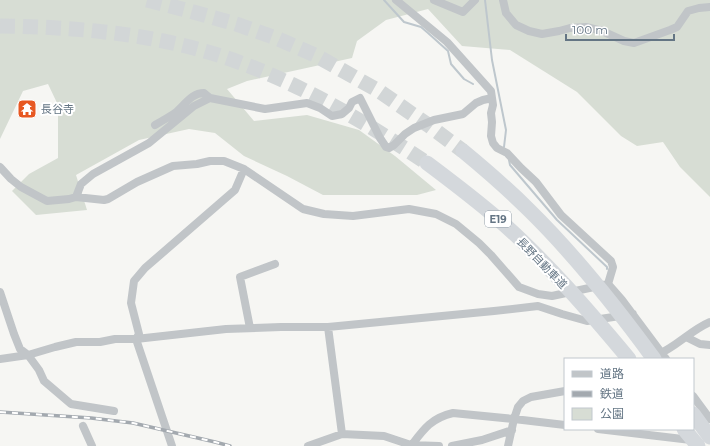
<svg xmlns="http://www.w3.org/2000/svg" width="710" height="446" font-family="Montserrat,'Noto Sans JP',sans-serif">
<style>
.green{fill:#d7ddd4}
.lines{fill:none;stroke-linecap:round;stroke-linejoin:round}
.stream{stroke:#bec7cd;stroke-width:2}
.highway-tunnel{stroke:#d2d6d7;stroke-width:15;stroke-dasharray:15 8;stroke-linecap:butt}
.street{stroke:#c1c5c8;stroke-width:8}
.highway{stroke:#d4d8dc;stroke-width:15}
.rail-casing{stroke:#a3a9af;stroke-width:3.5}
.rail{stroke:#fff;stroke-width:2;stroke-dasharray:6;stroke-linecap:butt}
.labels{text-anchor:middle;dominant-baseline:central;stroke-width:4;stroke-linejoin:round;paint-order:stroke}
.shield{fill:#fff;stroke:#929ea9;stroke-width:1}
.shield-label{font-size:10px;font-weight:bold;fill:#647584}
.poi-label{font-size:11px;fill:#647584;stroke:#fff;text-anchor:start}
.street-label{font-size:11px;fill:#647584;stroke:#fff}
</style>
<rect width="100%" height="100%" fill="#f6f6f3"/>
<path class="green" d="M0,0H710V197L680,167L663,142L637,146L621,136L577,92L510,50L462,46L428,9L386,20L357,41L352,58L247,81L227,89L254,121L307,115L359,130L395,156L436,190L417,195H323L287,176L244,156L215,133L189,129L139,140L76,175L87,210L36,215L12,191L29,174L58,158V105L48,84L23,91L0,139Z"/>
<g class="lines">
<path class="stream" d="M384,0L404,22L421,27L428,33L448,51L451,64L464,79L473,84
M485,0L492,60L506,130L504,147
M509,160L510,165L557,220L607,267V269"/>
<path class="highway-tunnel" d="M147,0L190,11L236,24L276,38L315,55L379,91L428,125L463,151
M0,26C74,27 150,33 221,56C295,80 362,120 427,163"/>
<path class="street" d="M396,0L447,42L491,91L493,105L491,113L492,122L491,136L493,143L497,148L507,153L521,168L536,182L561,215L611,261L613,267L608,284L622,300L666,359
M434,0L463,12L475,0
M503,0L506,13L516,25L529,31L542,34L559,31L570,28L586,27L602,31L624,41L634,43L670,30L677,27L688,11L699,8L710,7
M155,125C162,121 169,117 175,113C185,105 191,93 204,93L210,98
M0,167L11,179L21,187L47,201L69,199L76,197L104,200L108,199L137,182L173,166L197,164L210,161H224L244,169L303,209L324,214L353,216L409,209L436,214L456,224L479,243L491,255L519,287L538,294L552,296L608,284
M76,197L81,184L93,174L149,143L194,106L210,98L265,109L307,103L320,108L332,116L342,114L349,108L352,102L360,98L380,138L386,147L389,148L394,145L405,134L414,128L434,120L463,114L476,103L483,100L492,98
M0,292L14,334L20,349L28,355L39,370L44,381L71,404L114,411
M328,327L342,434
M250,328L240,277L275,264
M686,337L700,344L710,345
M136,339L139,334L131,303L134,281L145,268L235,190L244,169
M136,339L172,446
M657,355C676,347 691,330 710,322
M0,359L28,355L55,347L76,342H100L115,339H136L226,329L281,327H328L494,311L538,306L562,314L587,321L633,314
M693,396L710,419
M83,426L92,446
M598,429L691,440
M308,446L342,434L384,436L411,445L439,446
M411,446C423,430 431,418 453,413L514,419L565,425
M452,446L482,440L512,430
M508,446L514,419L518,407L523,401L531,397L565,391"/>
<path class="highway" d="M463,151C486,170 508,189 529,210C575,255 616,307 654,359
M427,163C451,181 475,199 498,219C545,260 589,311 629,359
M693,414L710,437
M684,429L698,446"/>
<defs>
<path id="rail" d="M0,412L91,418L133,423L215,442L230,446"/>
</defs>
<use href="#rail" class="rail-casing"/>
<use href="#rail" class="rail"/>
</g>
<defs>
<symbol id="temple-square" viewBox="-11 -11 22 22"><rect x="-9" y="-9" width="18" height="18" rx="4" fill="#e75822" stroke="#fff"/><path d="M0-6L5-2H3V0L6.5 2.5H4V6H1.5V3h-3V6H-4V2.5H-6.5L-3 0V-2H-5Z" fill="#fff"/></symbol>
</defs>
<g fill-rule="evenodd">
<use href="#temple-square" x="16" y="98" width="22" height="22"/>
</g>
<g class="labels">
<rect class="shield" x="485" y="211" width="26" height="16" rx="3"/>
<g class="shield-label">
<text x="498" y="219">E19</text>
</g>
<g class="poi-label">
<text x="41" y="109">長谷寺</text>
</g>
<g class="street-label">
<text transform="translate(542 263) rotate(46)">長野自動車道</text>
</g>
</g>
<rect x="564" y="358" width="130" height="72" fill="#ffffff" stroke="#c1c8ce"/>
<rect x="572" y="371" width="20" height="6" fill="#c1c5c8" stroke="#c1c8ce"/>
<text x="600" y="378" font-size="12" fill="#647584">道路</text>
<rect x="572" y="391" width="20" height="6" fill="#a3a9af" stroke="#c1c8ce"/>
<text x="600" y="398" font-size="12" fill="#647584">鉄道</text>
<rect x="572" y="408" width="20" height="12" fill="#d7ddd4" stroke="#c1c8ce"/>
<text x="600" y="418" font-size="12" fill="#647584">公園</text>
<path d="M566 34v6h108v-6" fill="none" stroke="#647584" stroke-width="2"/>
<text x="572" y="34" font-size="12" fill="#647584" stroke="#ffffff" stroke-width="3" paint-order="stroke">100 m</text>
</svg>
